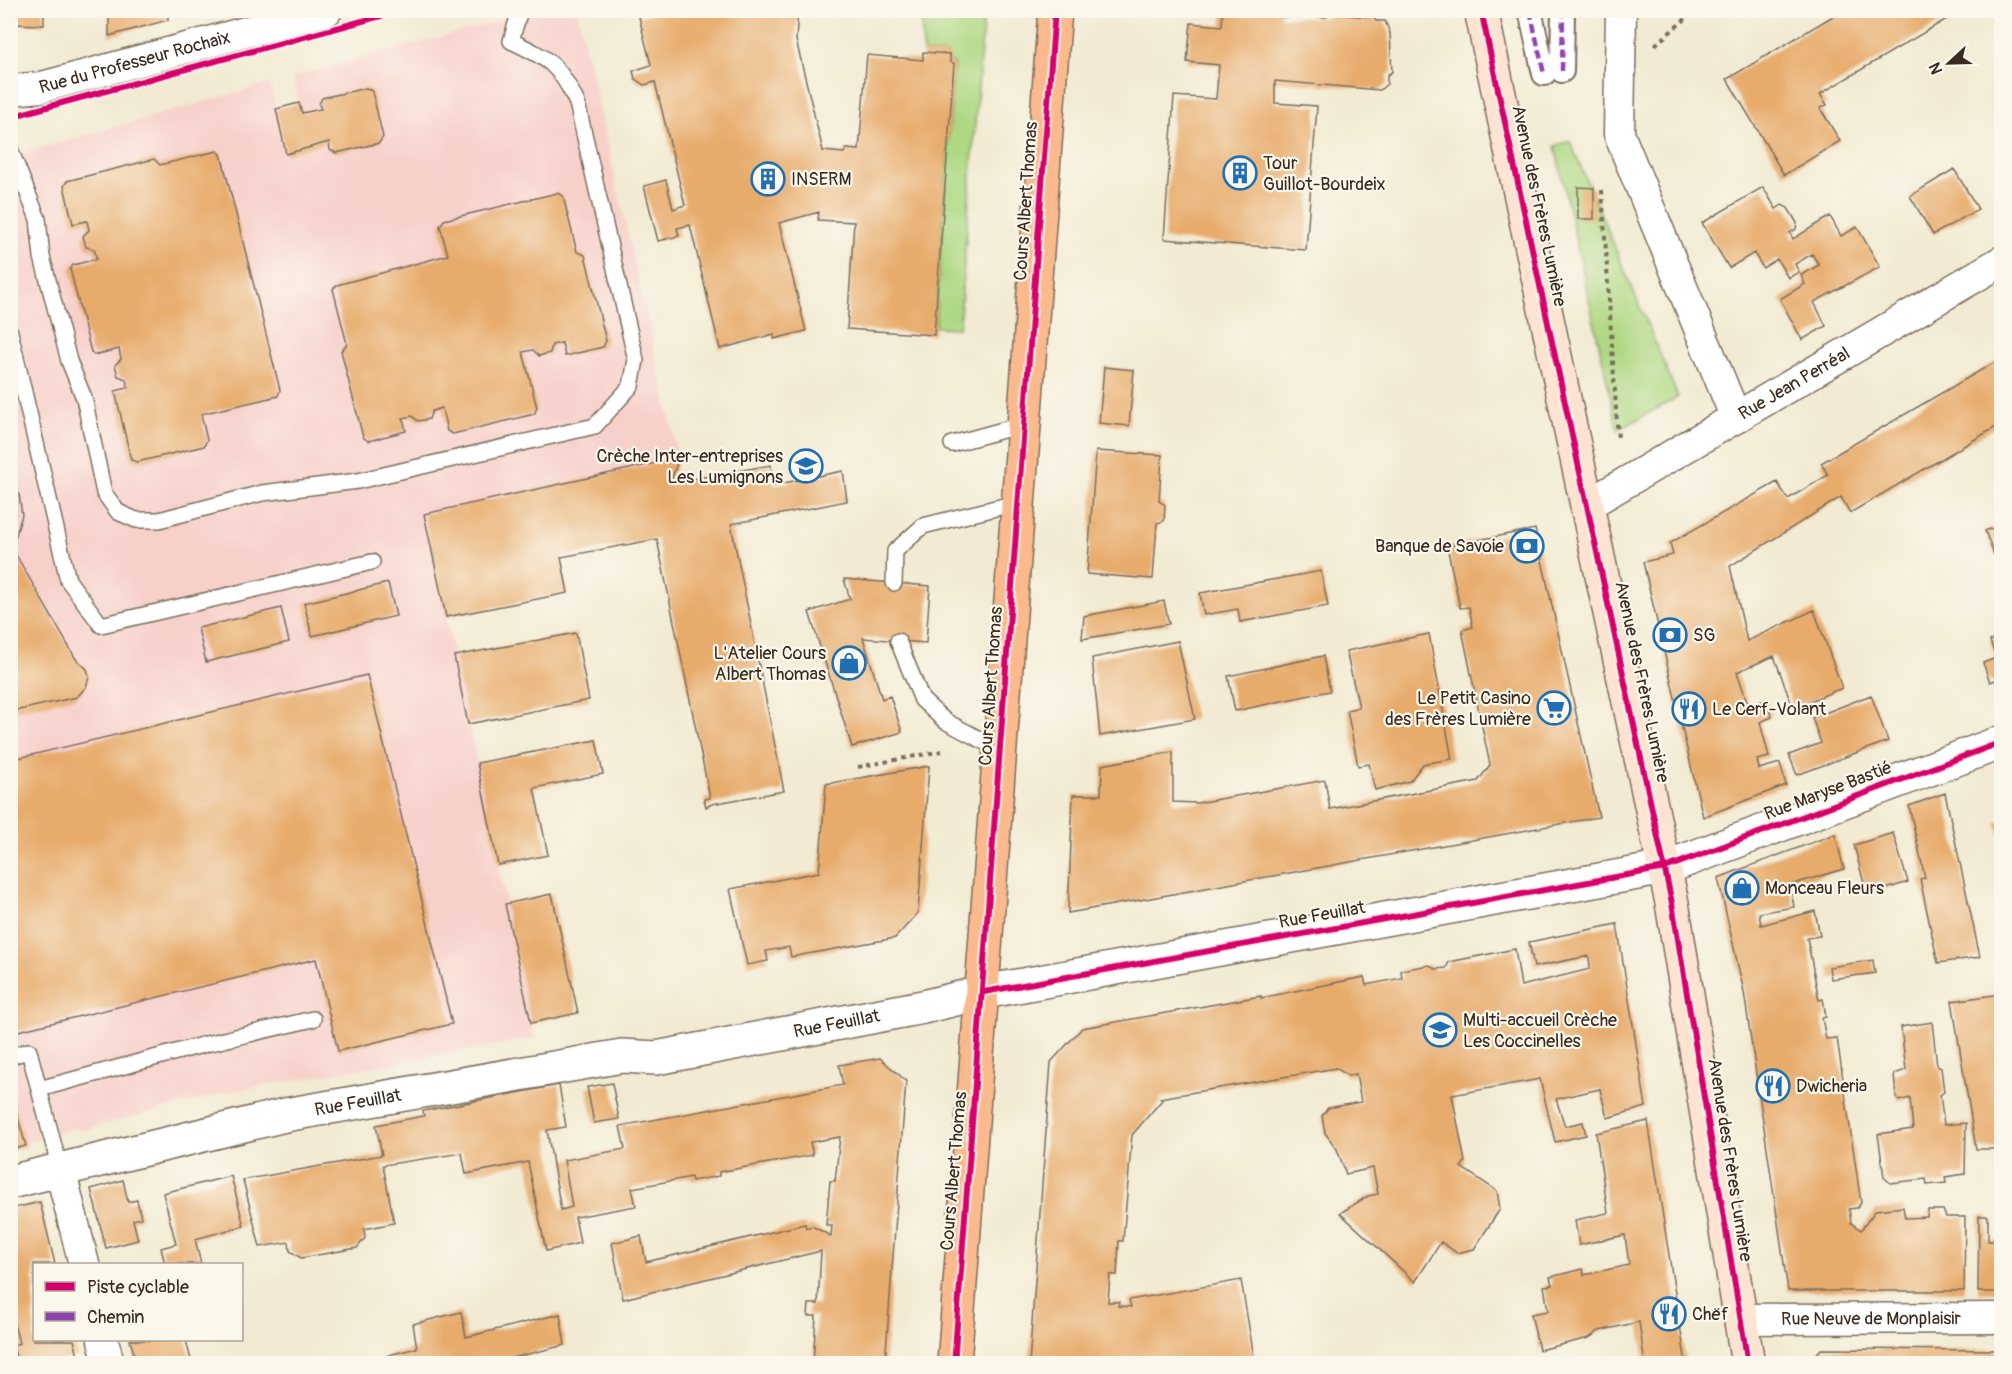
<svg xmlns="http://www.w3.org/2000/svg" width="2012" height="1374" font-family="Pangolin,sans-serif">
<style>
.built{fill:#f7d0ca}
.green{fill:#aed883;stroke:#748150;stroke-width:1.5}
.building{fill:#e7ac6c}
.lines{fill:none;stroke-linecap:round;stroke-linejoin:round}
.service-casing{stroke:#7b6d5d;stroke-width:18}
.pedestrian-casing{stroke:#7b6d5d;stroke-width:26}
.minor-casing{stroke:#7b6d5d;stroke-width:33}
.tertiary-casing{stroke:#7b6d5d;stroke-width:36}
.secondary-casing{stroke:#7b6d5d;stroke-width:36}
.primary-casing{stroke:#7b6d5d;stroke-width:36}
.path{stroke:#7b6d5d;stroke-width:4;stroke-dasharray:4.5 4.5;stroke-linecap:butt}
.service{stroke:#fff;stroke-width:15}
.pedestrian{stroke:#fff;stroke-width:22}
.minor{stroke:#fff;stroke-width:30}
.tertiary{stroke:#fff;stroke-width:33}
.secondary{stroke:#fde3d1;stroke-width:33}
.primary{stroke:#fbba8d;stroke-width:33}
.quiet{stroke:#8e44ad;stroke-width:4.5;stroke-dasharray:9 4.5;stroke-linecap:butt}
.cycleway-casing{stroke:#fbf7ec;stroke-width:10}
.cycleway{stroke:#d6006c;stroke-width:6}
.labels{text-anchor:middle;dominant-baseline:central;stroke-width:4.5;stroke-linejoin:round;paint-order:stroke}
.street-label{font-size:18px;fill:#3b2a1e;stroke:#fbf7ec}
.poi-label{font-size:18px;fill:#3b2a1e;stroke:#fbf7ec;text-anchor:start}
</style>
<rect width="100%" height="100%" fill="#fbf7ec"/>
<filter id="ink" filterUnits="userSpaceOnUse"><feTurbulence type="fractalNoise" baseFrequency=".0167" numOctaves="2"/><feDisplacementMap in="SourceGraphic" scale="12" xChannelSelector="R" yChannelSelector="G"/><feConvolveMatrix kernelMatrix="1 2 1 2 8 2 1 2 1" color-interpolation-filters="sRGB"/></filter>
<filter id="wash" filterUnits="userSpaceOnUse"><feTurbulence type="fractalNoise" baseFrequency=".008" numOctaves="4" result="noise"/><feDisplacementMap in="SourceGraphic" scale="24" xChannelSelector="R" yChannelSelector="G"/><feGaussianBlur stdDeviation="1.35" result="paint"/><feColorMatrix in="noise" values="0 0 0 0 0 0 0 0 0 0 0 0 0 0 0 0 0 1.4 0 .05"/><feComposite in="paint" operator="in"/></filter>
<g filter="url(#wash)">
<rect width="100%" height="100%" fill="#f2ead2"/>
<path class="built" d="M537,11H577L679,458L424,514L535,1038L229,1092L83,1130L78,1128L51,1134L11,1150V157L270,83L276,109L299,104L293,77Z"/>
<path class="green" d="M905,11H984L959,328L935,327L954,63L950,62L949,54L923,52L921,16L905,15Z
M1570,141L1678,397L1618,430L1555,146Z"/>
<g id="blocks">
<path class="building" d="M10,10H44V25L10,24Z
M109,10H168V20L109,36Z
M662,10L798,11L796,40L823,151L844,153L846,149L859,150L867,55L923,60V52L950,54V62L954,63L934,335L847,329L854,222L818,220L819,212L779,223L806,331L774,339V334L720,349L690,225L677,228L679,236L658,241L644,186L666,180L673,209L685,205L655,82L644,85L635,79L633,71L651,65L639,17Z
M1223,10H1281L1280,17H1326L1330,14L1374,17L1376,21H1385L1390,33L1392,72L1387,75V84L1380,90L1275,81V103L1317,106L1306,250L1164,239L1174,96L1216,99L1219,65L1187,62L1191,23L1222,26Z
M1843,10H1962L1820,94L1827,105L1820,108L1840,141L1784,175L1727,79Z
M366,88L372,91L383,137L379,143L336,153L330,150L329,142L286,154L276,109L299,103L302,113L321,109L319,104L322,98Z
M217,151L221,154L280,390L278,396L201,414L207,440L204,446L137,462L131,460L115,391L128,388L126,379L118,376L115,365L121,359L119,349L95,355L91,352L70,269L73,265L97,259L94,249L86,247L83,236L89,230L87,221L73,224L64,186L67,181L154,159L160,165Z
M1954,169L1978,209L1933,235L1910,196Z
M1578,187L1594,188V219H1578Z
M1763,187L1776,209L1782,205L1788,208L1797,223L1796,229L1790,233L1793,239L1830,216L1841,236L1857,227L1880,267L1814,302L1826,326L1802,340L1780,299L1805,284L1801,275L1819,265L1812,254L1795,264L1799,272L1788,278L1777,259L1763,268L1754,253L1729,268L1702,223Z
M557,193L563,196L577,252L585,255L606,341L603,347L565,356L562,343L552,345L550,353L539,356L533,350L523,352L537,408L534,414L453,434L447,431L442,408L432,411L429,419L418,421L412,416L403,418L406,431L368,441L363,437L341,351L347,344L333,289L337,285L448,255L440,226L444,220Z
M2000,359L2001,424L1850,513L1841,497L1730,566L1747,641L1814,610L1842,688L1793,708L1774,656L1737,672L1749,707L1766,699L1772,717L1760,722L1769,757L1757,760L1759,769L1780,763L1786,785L1703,817L1643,562L1673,555L1670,543L1777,482L1788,499L1828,475L1821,463Z
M1104,367L1134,370L1129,426L1099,423Z
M1096,451L1162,455L1159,501L1165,505L1164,521L1157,523L1153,579L1087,574Z
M679,458L670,483L771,465L774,485L843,471L847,501L731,524L784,791L712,804L706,807L704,799L710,798L657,539L561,557L568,593L446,617L424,514Z
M10,477L19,494L22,515L12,548L76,659L87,669L89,677L86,687L77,697L10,712Z
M2001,525V552L1994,555L1985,531Z
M1535,529L1599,817L1068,913L1073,795H1101L1102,765L1173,752V802L1197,803L1325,780L1330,809L1478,781L1490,765L1462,630L1473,627L1469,607L1460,608L1447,546Z
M1321,571L1328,606L1240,622L1238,609L1204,615L1200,593Z
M844,579L930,586L926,643L863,638L882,699L890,696L902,732L852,747L809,612L850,599Z
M388,583L396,616L312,636L304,603Z
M1164,601L1169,624L1082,639L1084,616Z
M281,608L289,642L206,662L198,628Z
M576,633L589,700L468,724L454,656Z
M1429,634L1452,759L1423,764L1410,781L1375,790L1369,764L1358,766L1347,710L1359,707L1346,651Z
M2001,637V678L1990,682L1983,663L1996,658L1990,641Z
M1178,641L1195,719L1100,736L1092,658Z
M1323,656L1330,691L1235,711L1228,676Z
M367,675L452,1024L338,1051L316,959L10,1033V760Z
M1871,695L1888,741L1797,775L1789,755L1821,743L1812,718Z
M596,740L603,774L534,788L548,855L498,865L477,763Z
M929,766L918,913L895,938L791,957L789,947L766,951L768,961L747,965L730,889L819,872L826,784Z
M1945,793L1980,957L1938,963L1920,879L1925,878L1909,806Z
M2001,821V837L1996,823Z
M1893,833L1908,882L1867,895L1854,845Z
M1835,834L1844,869L1790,885L1794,907L1759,913L1761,925L1815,911L1820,936L1807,938L1819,1000L1823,999L1826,1017L1822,1018L1826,1039L1837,1038L1861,1203L1857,1208L1849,1209L1851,1223L1861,1230L1876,1210L1903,1207L1905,1218L1927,1217L1928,1210H1943L1946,1217H1965L1964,1291H1788L1744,992L1718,878Z
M552,894L578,1013L531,1023L505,904Z
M1617,924L1646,1107L1607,1118L1600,1089L1556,1099L1565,1126L1583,1122L1586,1135L1555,1142L1540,1079L1452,1095L1465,1162L1461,1167L1497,1191L1500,1209L1474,1249L1457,1253L1441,1242L1415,1282L1340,1213L1368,1196L1378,1194L1373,1168L1346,1174L1337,1149L1325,1133L1322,1116L1328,1108L1361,1102L1356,1074L1348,1076L1336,1068L1160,1098L1162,1100L1132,1135L1123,1241H1119L1117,1275H1110L1108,1302H1119L1118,1306L1131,1307L1129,1300L1241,1280L1255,1363L1029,1364L1051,1062L1082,1028L1261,996V998L1364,977L1366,985L1402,978L1401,970L1429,965L1435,969L1446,968L1449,962L1515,949L1521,986L1590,969L1589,956L1534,967L1529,942Z
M1873,960L1875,973L1831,979L1829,967Z
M2001,994V1149H1976L1952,1001Z
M1932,1022L1937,1066L1941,1068L1944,1092L1940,1095L1944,1125L1966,1123L1965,1174L1945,1177L1946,1183L1927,1185L1926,1179L1890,1183L1884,1177L1878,1134L1913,1129L1910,1098L1899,1101L1896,1098L1894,1074L1906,1070L1901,1027Z
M880,1058L906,1081L885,1364H813L816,1316H808L809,1304H818L821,1251L623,1299L612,1243L641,1236L646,1262L805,1224L806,1228L812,1226L831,1236L832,1225H826L830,1181H835L840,1137L810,1142L813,1155L719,1172V1176L692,1181L691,1177L632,1188L636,1206L575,1217L580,1243L546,1251L528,1162L466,1174L462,1153L383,1165L394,1223L364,1229L365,1238L357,1248L301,1258L290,1251L289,1242L260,1247L243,1180L382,1155L376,1125L424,1116L423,1111L559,1085L566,1127L547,1130L561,1210L572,1207L564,1160L625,1149L620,1126L843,1085L839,1065Z
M612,1083L619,1119L594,1123L587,1087Z
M10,1090L26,1146L10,1150Z
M1648,1121L1686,1364H1645L1639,1322L1599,1331L1589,1338L1539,1350L1531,1314L1548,1311L1544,1286L1552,1285L1550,1277L1583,1269L1584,1275L1629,1265L1625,1235L1579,1245L1575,1220L1608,1213L1596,1133Z
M231,1176L244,1226L195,1239L201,1264H165L161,1248L176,1244L163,1193Z
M123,1180L128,1202L137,1200L141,1218L133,1220L138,1240L106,1248L91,1189Z
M40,1202L55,1264H34V1340H74L78,1356L49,1364H18L13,1346L19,1343L10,1309V1209Z
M1979,1216H1988V1241H2001V1292H1978Z
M461,1312L466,1337L560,1314L565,1345L488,1364H390L388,1355L417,1348L413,1324Z
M130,1340H186L192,1364H137Z
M1821,1349L2001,1350V1364H1808Z"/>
</g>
</g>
<g filter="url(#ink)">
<use href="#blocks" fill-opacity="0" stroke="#7b6d5d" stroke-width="1.5"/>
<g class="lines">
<defs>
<path id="service" d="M10,149L38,219L42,257L69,361L84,398L104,493L118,512L136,520H159L262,493L358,481L595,426L631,386L636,360L577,103C560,65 548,58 511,41L520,10
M10,332L68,580L101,625L372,562
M952,444L1025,424
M894,583L895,551L923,526L1020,502
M898,641L922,700L945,721L1002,751
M10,1056L29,1051L60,1169
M39,1089L206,1044L313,1019"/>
<path id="pedestrian" d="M1530,10L1544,74
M1562,71L1563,10"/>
<g id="minor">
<path d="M1621,10L1619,134L1736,418"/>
<path id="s1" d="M10,90L42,87L327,10"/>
<path id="s2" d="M1589,504L2002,261"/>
<path d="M60,1169L84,1264"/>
<path id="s3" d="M1741,1319L2002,1318"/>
<path d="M103,1340L109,1364"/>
</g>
<g id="tertiary">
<path id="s4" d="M10,1182L285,1115L622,1056L656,1058L923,1007L984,992L1665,868L2002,742"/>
</g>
<path id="secondary" d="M1481,10L1672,903L1748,1364"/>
<path id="primary" d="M954,1364L1055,10"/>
</defs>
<use href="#service" class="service-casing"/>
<use href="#pedestrian" class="pedestrian-casing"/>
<use href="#minor" class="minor-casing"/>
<use href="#tertiary" class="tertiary-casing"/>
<use href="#secondary" class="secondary-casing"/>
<use href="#primary" class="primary-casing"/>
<path class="path" d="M1655,45L1696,10
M1602,190L1618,440
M858,767L942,751"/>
<use href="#service" class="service"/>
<use href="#pedestrian" class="pedestrian"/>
<use href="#minor" class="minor"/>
<use href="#tertiary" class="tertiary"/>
<use href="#secondary" class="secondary"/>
<use href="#primary" class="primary"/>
<path class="quiet" d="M1530,10L1544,74
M1562,71L1563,10"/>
<defs>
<path id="cycleway" d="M1481,10L1672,903L1748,1364
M10,117L403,10
M984,992L1665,868L2002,742
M954,1364L1055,10"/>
</defs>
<use href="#cycleway" class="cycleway-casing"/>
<use href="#cycleway" class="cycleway"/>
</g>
</g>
<defs>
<symbol id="building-ring" viewBox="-11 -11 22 22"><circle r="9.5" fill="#fbf7ec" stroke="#1f6fb2" stroke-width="1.5"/><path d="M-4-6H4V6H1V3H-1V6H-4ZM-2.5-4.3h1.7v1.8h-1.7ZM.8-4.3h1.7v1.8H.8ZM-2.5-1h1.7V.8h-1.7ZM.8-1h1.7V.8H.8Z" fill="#1f6fb2"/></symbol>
<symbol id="school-ring" viewBox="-11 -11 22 22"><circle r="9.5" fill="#fbf7ec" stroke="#1f6fb2" stroke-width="1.5"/><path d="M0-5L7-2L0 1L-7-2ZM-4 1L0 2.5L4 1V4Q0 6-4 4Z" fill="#1f6fb2"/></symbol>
<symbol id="bank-ring" viewBox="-11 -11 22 22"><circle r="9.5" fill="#fbf7ec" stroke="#1f6fb2" stroke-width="1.5"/><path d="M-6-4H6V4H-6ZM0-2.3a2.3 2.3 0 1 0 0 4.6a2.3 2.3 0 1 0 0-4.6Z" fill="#1f6fb2"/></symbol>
<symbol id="shop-ring" viewBox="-11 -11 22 22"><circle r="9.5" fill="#fbf7ec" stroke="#1f6fb2" stroke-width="1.5"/><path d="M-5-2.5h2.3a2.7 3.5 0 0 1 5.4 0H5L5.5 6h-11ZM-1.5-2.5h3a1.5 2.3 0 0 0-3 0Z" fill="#1f6fb2"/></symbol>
<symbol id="supermarket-ring" viewBox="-11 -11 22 22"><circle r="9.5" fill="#fbf7ec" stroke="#1f6fb2" stroke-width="1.5"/><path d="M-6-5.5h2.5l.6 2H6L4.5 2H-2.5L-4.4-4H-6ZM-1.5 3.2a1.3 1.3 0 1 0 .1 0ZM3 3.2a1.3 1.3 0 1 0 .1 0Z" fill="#1f6fb2"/></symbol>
<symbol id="restaurant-ring" viewBox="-11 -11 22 22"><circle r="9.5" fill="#fbf7ec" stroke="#1f6fb2" stroke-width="1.5"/><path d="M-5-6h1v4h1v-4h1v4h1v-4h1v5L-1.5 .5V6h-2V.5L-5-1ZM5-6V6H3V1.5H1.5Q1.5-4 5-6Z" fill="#1f6fb2"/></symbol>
</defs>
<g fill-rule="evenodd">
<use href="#building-ring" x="1221" y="154" width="38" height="38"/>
<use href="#building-ring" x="749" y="160" width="38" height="38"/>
<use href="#school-ring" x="787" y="447" width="38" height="38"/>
<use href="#bank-ring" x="1508" y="527" width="38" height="38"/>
<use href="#bank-ring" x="1651" y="616" width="38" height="38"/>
<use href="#shop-ring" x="830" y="644" width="38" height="38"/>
<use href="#supermarket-ring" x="1535" y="689" width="38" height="38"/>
<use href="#restaurant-ring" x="1670" y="690" width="38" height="38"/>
<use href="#shop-ring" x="1723" y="869" width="38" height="38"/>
<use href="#school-ring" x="1421" y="1011" width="38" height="38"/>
<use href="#restaurant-ring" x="1754" y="1067" width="38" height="38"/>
<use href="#restaurant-ring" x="1650" y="1295" width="38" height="38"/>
</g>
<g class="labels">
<g class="street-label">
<text stroke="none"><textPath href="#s1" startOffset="128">Rue du Professeur Rochaix</textPath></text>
<text transform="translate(1026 201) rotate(-86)">Cours Albert Thomas</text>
<text transform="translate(1539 206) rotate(78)">Avenue des Frères Lumière</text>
<text stroke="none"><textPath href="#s2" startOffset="238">Rue Jean Perréal</textPath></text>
<text transform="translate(1642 682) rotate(78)">Avenue des Frères Lumière</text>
<text transform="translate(991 686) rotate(-86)">Cours Albert Thomas</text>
<text transform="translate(1828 791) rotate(-21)">Rue Maryse Bastié</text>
<text transform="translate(1322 915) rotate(-10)">Rue Feuillat</text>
<text stroke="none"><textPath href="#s4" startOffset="843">Rue Feuillat</textPath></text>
<text stroke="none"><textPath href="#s4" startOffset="357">Rue Feuillat</textPath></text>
<text transform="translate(1730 1160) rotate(81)">Avenue des Frères Lumière</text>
<text transform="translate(954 1171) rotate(-85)">Cours Albert Thomas</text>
<text stroke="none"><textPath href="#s3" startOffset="130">Rue Neuve de Monplaisir</textPath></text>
</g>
<g class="poi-label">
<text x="1263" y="163">Tour<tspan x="1263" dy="21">Guillot-Bourdeix</tspan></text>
<text x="791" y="179">INSERM</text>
<text x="783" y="456" text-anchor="end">Crèche Inter-entreprises<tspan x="783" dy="21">Les Lumignons</tspan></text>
<text x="1504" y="546" text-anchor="end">Banque de Savoie</text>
<text x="1693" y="635">SG</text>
<text x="826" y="653" text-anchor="end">L'Atelier Cours<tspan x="826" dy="21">Albert Thomas</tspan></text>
<text x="1531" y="698" text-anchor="end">Le Petit Casino<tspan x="1531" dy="21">des Frères Lumière</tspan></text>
<text x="1712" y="709">Le Cerf-Volant</text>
<text x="1765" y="888">Monceau Fleurs</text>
<text x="1463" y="1020">Multi-accueil Crèche<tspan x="1463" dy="21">Les Coccinelles</tspan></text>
<text x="1796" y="1086">Dwicheria</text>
<text x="1692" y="1314">Chëf</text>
</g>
</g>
<rect width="2012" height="1374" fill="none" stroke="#fbf7ec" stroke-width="36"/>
<rect x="33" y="1263" width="210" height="78" fill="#fbf7ec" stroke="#aea59a" stroke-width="1.5"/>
<rect x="45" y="1282" width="30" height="9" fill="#d6006c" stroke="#aea59a" stroke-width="1.5"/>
<text x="87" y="1293" font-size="18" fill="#3b2a1e">Piste cyclable</text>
<rect x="45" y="1312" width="30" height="9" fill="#8e44ad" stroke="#aea59a" stroke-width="1.5"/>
<text x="87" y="1323" font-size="18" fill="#3b2a1e">Chemin</text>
<g transform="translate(1949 63) rotate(248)" stroke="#fbf7ec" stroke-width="4.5" paint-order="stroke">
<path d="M0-4.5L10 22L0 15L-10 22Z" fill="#3b2a1e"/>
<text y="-9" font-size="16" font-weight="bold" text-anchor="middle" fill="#3b2a1e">N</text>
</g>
</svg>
